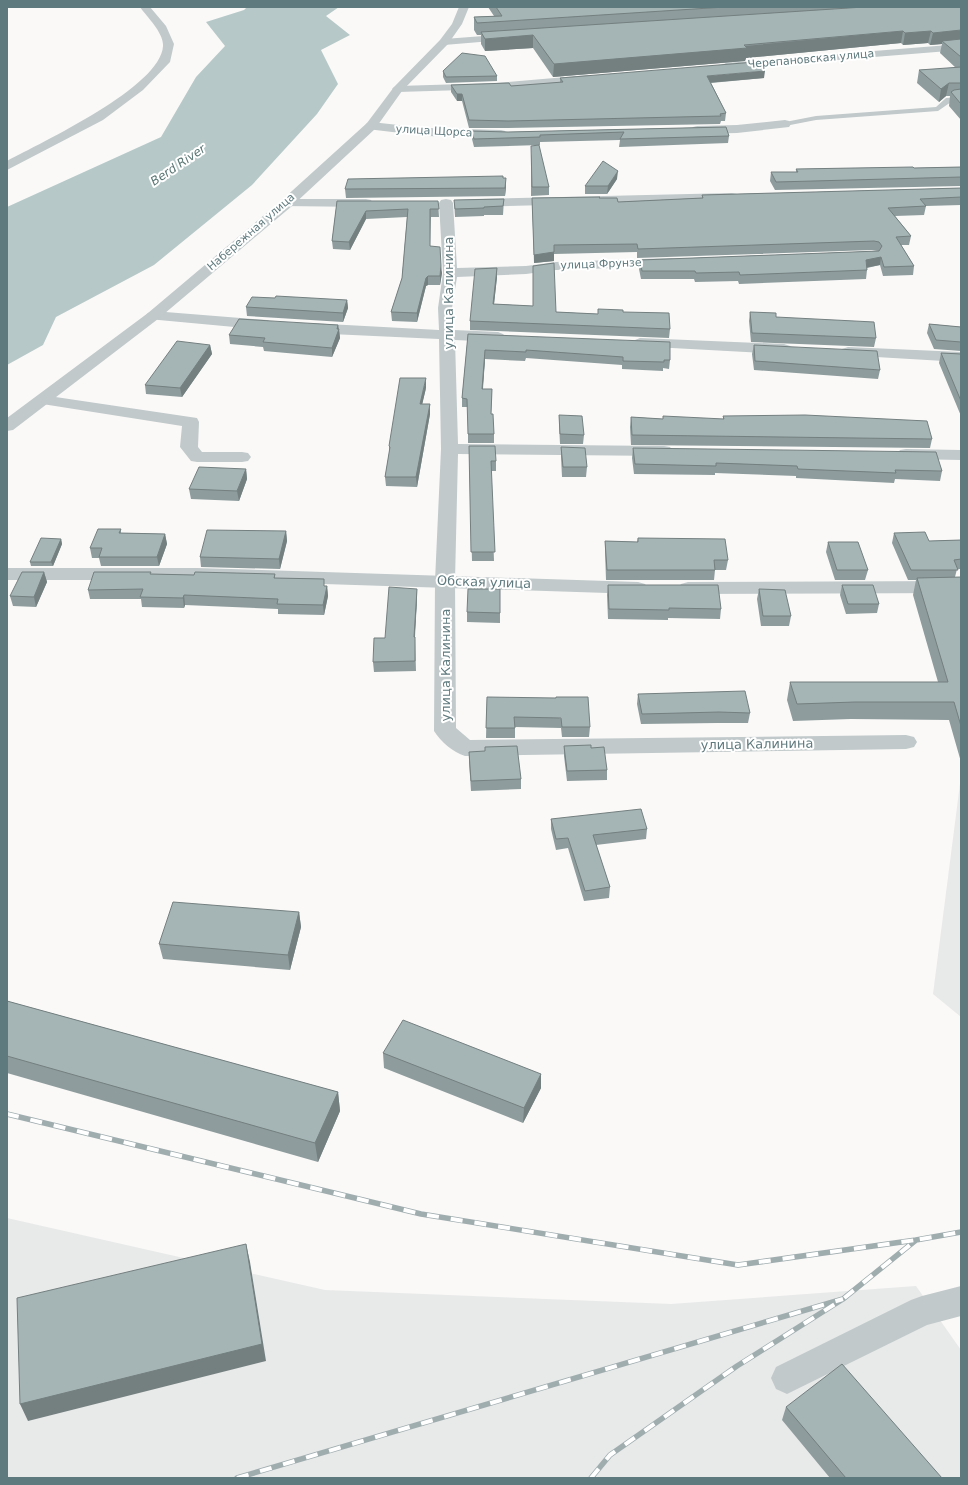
<svg xmlns="http://www.w3.org/2000/svg" width="968" height="1485" font-family="'DejaVu Sans',sans-serif">
<style>
.built{fill:#e8e9e9}
.water{fill:#b6c9c8}
.lines{fill:none;stroke-linecap:round;stroke-linejoin:round}
.service{fill:#c1c9ca;fill-rule:evenodd}
.minor{fill:#c1c9ca;fill-rule:evenodd}
.tertiary{fill:#c1c9ca;fill-rule:evenodd}
.rail-casing{stroke:#a0adaf;stroke-width:5.5}
.rail{stroke:#fff;stroke-width:4;stroke-dasharray:12;stroke-linecap:butt}
.wall{fill:#8e9c9d}
.shaded-wall{fill:#747f7f}
.building{fill:#a5b5b6;stroke:#747f7f}
.labels{text-anchor:middle;dominant-baseline:central;stroke-width:4;stroke-linejoin:round;paint-order:stroke}
.far-street-label{font-size:11px;fill:#5f7a7e;stroke:#fff}
.far-water-label{font-size:12px;font-style:italic;fill:#597674;stroke:#fff}
.street-label{font-size:13px;fill:#5f7a7e;stroke:#fff}
</style>
<rect width="100%" height="100%" fill="#faf9f8"/>
<path class="built" d="M961,776V1017L933,994Z
M7,1218L325,1290L671,1304L916,1286L961,1350V1478H7Z"/>
<path class="water" d="M247,7H339L326,16L350,35L321,50L338,84L317,114L252,185L154,265L56,317L43,345L7,365V207L161,137L196,77L225,46L206,22L244,10Z"/>
<g class="lines">
<path class="service" d="M961,97V101L951,102L938,111L816,120L785,126L781,124L785,122L816,116L936,107L946,98Z"/>
<path class="minor" d="M511,34L516,37L515,39L444,45L439,42L444,39Z
M961,44V50L726,69L720,66L726,63Z
M589,75L595,78L593,80L496,89L398,92L394,91L392,89L394,87L398,86L496,83Z
M785,120L789,121L791,124L789,127L737,133L697,134L693,133L691,130L693,127L697,126L737,125Z
M371,122L426,128L501,130L505,131L507,134L505,137L501,138L426,136L367,129L365,126L367,123Z
M732,193L737,194L739,197L737,200L474,207L469,206L467,203L469,200L474,199Z
M287,199H366L371,200L373,203L371,206L366,207L282,206L280,203L282,200Z
M446,199L451,200L453,203L457,268L526,266L556,262L670,258L675,259L677,262L675,265L670,266L556,270L526,274L457,277L452,308L454,330L498,332L503,334L506,337L503,340L498,342L455,340L458,444L664,446L670,447L673,451L670,455L664,456L458,454L455,581L456,728L470,740L906,735L914,737L917,742L914,747L906,749L465,756C453,752 441,742 434,731L435,581L441,449L439,339L309,333L304,331L301,328L304,325L309,323L439,330L438,308L443,273L439,203L441,200Z
M153,311L267,320L272,322L275,325L272,328L267,330L148,319L145,316L148,313Z
M640,338L784,344L790,346L792,349L790,352L784,354L635,346L632,343L635,340Z
M848,347L961,352V362L842,355L840,352L842,349Z
M42,395L197,418L199,422L198,447L202,452H242L248,453L251,457L248,461L242,462H197L191,461L180,447L182,426L36,403L34,400L36,397Z
M906,449L961,450V460L906,459L900,458L897,454L900,450Z
M961,1286V1316L927,1325L787,1394L776,1389L771,1378L776,1367L911,1300L922,1296Z"/>
<path class="tertiary" d="M140,7H150L166,26L174,44L170,62L143,90L103,120L7,170V161C42,142 161,87 163,46C164,33 147,17 140,7Z
M459,7H469L462,24L448,44L402,91L375,129L292,206L158,319L13,430L7,431V418L148,313L282,200L367,123L394,87L440,40L452,24Z
M7,568H197L638,582L645,584L648,588L645,592L638,594L197,580H7Z
M961,581V593L688,594L681,592L678,588L681,584L688,582Z"/>
<defs>
<path id="rail" d="M7,1114L421,1214L738,1265L916,1240
M237,1478L843,1299
M591,1478L610,1455L737,1366L843,1299L916,1240L961,1232"/>
</defs>
<use href="#rail" class="rail-casing"/>
<use href="#rail" class="rail"/>
</g>
<path class="wall" d="M488,7H961V120L949,106L950,96H946L939,102L917,83L919,70L956,68L940,53L942,44L930,45L928,43L903,45L901,43L746,58L745,61L553,77L533,48L485,51L481,44V35H477L474,30V17L494,16Z
M443,71L497,76V81L446,83L443,77Z
M560,78H764L711,83L726,113L725,121H721L720,124L508,128H469L462,101H457L451,92V85L511,86L560,83Z
M726,127L729,136L728,143L619,147L620,140L540,142V145L474,147L472,139V131L508,132Z
M531,154L549,187V195L531,196Z
M961,167V186L775,190L770,181L771,172H796V169L914,168Z
M503,178L506,186L505,196L346,198L345,189Z
M617,179L607,194H585V186Z
M961,188V205L926,206L924,215L895,216L911,236L909,245H901L914,266L913,275L883,276L880,265L867,268V270L866,279L739,284L738,281L695,282L694,279H641L639,269L640,260L878,251L872,250L637,258V252L554,254V261L534,263L532,198H600L618,202L702,198V195Z
M504,199L503,215H484V216L455,217L454,200Z
M337,201H438L439,217H431L430,246L442,273L440,285H428L426,286L417,322L392,321L391,312L402,278L407,217L366,219L350,250L333,249L332,241Z
M533,266L556,312L598,314L623,312L670,329L669,338L470,330V321L497,268V277L494,304L533,306Z
M347,300L348,308L343,322L247,316L246,307Z
M750,312L776,317L876,338L874,347L751,342L749,321Z
M929,324L961,327V351L934,349L927,333Z
M338,325L340,338L332,357L264,351L263,347L230,344L229,335Z
M468,334L670,360L669,369L663,368V371L622,369V365L526,358L525,361L485,359L483,389H492L491,414L494,434V443H468V407H462V398Z
M210,345L212,354L182,397L146,394L145,385Z
M754,345L880,370L878,379L754,370L752,354Z
M941,353L961,354V416L939,363Z
M426,388L422,404H430V414L417,487L386,486L385,477L389,454V446Z
M559,415L584,435L583,444H560L559,425Z
M723,416L932,439L930,448L631,445L630,427L631,417L663,419H723Z
M469,446L496,461V471H491L494,561H472Z
M561,447L587,467L586,477H562L561,457Z
M633,448L942,471L940,481L895,479L894,483L796,478V476L715,473V475L634,474L632,458Z
M246,469L247,479L239,501L191,499L189,489Z
M121,529V533L165,534L167,544L159,566H101L99,558H92L90,548Z
M286,531L287,541L280,569L201,567L200,557Z
M894,533L929,541L961,540V569H957L955,577H961V762L949,720L851,719L793,721L787,700L790,682H938L913,595L916,580H908L892,543Z
M638,538L728,560L726,570H715L714,580H606L605,551V541L637,542Z
M61,539L62,544L53,566H31L30,562Z
M828,542L868,570L865,580H835L826,552Z
M44,572L47,582L36,607L13,606L10,596Z
M152,574L194,575L275,574V578L324,579V586H327L328,596L324,615L278,614V609L185,605L184,608L142,607L141,599H90L88,590Z
M608,585L721,609L720,619L668,618V620L608,619L607,595Z
M842,585L879,604L877,613L846,614L840,595Z
M417,589V599L415,637L416,671L374,672L373,662L385,638Z
M500,589V623L467,622V612Z
M759,589L791,616L789,626H761L757,599Z
M638,694L750,713L748,723H718L641,724L637,704Z
M487,697L590,727L589,737H562L561,728L515,727V738H486Z
M564,746L591,748L607,770V780L567,781L564,756Z
M469,752L521,779V789L471,791L469,762Z
M551,819L647,829L646,839L596,845L610,887L609,898L584,901L568,848L556,850L551,829Z
M299,912L301,927L290,970L163,959L159,944Z
M7,1001L338,1092L340,1111L318,1162L7,1073Z
M383,1053L541,1074V1088L523,1123L384,1068Z
M786,1407L942,1478H830L782,1420Z"/>
<path class="shaded-wall" d="M961,30V43L942,41V44L930,45L933,33Z
M903,31L901,43L746,58L745,61L553,77L554,64Z
M931,31L928,43L903,45L905,33Z
M533,35V48L485,51V39Z
M765,71L764,78L706,83L707,76Z
M949,83L946,96L939,102L941,89Z
M457,94H462V101H457Z
M618,171L617,179L607,194L608,186Z
M506,178V186L505,196V188Z
M366,211V219L350,250L349,242Z
M554,252V261L534,263V255Z
M881,257L880,265L864,268L866,260Z
M441,265L442,273L440,285V276Z
M497,268V277L493,313V304Z
M428,276V285L426,286L417,322V313L426,278Z
M347,300L348,308L343,322V313Z
M338,325L339,331V329L340,338L332,357V348Z
M210,345L212,354L182,397L180,388Z
M485,350V359L482,398V389Z
M426,378V388L420,414V404Z
M430,404V414L417,487L416,477Z
M246,469L247,479L239,501L237,491Z
M286,531L287,541L280,569L279,559Z
M165,534L167,544L159,566L157,557Z
M61,539L62,544L53,566L51,562Z
M44,572L47,582L36,607L34,597Z
M327,586L328,596L324,615L323,605Z
M417,589V599L414,647V637Z
M184,595L185,605L184,608L183,598Z
M299,912L301,927L290,970L288,955Z
M541,1074V1088L523,1123L524,1108Z
M338,1092L340,1111L318,1162L315,1143Z
M246,1244L250,1262L266,1361L28,1421L20,1404Z"/>
<path class="building" d="M496,7H725L477,23L474,17L502,16Z
M864,7H961V30L933,33L931,31L905,33L903,31L744,45L747,48L554,64L533,35L485,39L481,32Z
M961,39V57L942,41Z
M462,53L485,56L497,76L446,77L443,71Z
M755,62L765,71L707,76L726,113L720,114L721,116L508,121L469,120L462,94H457L451,85L509,83L511,86L563,82L560,78Z
M961,67V83H949L941,89L919,70Z
M961,89V104L951,92L954,90Z
M726,127L729,136L620,139L624,132L540,135V137L474,139L472,131L508,132Z
M539,145L549,187H532L531,146Z
M603,161L618,171L608,186H585Z
M913,167L914,168L961,167V177L776,182L771,172H798L796,169Z
M503,176V178H506L505,188L345,189L348,179Z
M961,188V197L920,199L926,206L888,208L911,236L896,237L914,266L884,267L881,257L866,260L867,270L740,275L739,272L696,273L695,271H642L640,260L879,251L882,246L879,242L874,241L638,249L637,244L554,245V252L534,255L532,198L600,197L599,198H617L618,202L703,198L702,195Z
M504,199L503,206L484,207V208L455,209L454,200Z
M337,201H438L439,209H430V246L440,247L441,265L440,276H428L426,278L417,313L391,312L402,278L408,209L366,211L349,242L332,241Z
M554,263L556,312L598,314V309L623,310V312L669,313L670,329L470,321L475,269L497,268L493,304L533,306V266Z
M276,296L347,300L343,313L246,307L252,297L275,298Z
M750,312L776,313V317L874,322L876,338L752,333Z
M239,319L338,325L337,329H339L332,348L263,342L265,338L229,335Z
M929,324L961,327V342L936,340Z
M468,334L670,342V360H664V362L623,361V357L526,350V352L485,350L482,389H492L491,414H493L494,434H468L467,399L462,398Z
M177,341L210,345L180,388L145,385Z
M754,345L877,351L880,370L755,361Z
M941,353L961,354V401Z
M400,378H426L420,404H430L416,477H385L390,447L389,446Z
M559,415L582,416L584,435L560,434Z
M805,415L927,421L932,439L632,435L631,417L663,419V416L724,419L723,416Z
M469,446H495L496,461H491L495,552H471Z
M561,447L585,448L587,467H563Z
M633,448L936,452L942,471L895,470L896,473L798,469L797,466L716,463V466L635,464Z
M199,467L246,469L237,491L189,489Z
M98,529H121L119,533L165,534L157,557H99L102,548H90Z
M207,530L286,531L279,559L200,557Z
M925,532L929,541L961,540V559L954,560L958,570H911L894,533Z
M41,538L61,539L51,562H30Z
M638,538L725,539L728,560H714L715,570H607L605,541L638,542Z
M828,542H858L868,570H837Z
M22,572H44L34,597L10,596Z
M94,572H151L150,574L194,575L195,572L275,574L274,578L324,579V586H327L323,605L277,604L278,599L184,595L183,598L140,597L143,589L88,590Z
M961,577V726L954,702H855L797,704L790,682H948L917,578Z
M608,585H718L721,609L669,608V610L609,609Z
M842,585H873L879,604H848Z
M389,587L417,589L414,637H415V661L373,662L374,638H385Z
M468,589H500V613L467,612Z
M759,589L785,590L791,616H763Z
M745,691L750,713L719,712L642,714L638,694Z
M487,697L556,698V697H588L590,727H562L561,718L514,717L515,728H486Z
M591,745V748L604,747L607,770L567,771L564,746Z
M517,746L521,779L471,781L469,752L485,751V747Z
M641,809L647,829L593,835L610,887L585,891L568,838L556,839L551,819Z
M173,902L299,912L288,955L159,944Z
M7,1001L338,1092L315,1143L7,1056Z
M403,1020L541,1074L524,1108L383,1053Z
M246,1244L262,1344L20,1404L17,1298Z
M842,1364L942,1478H846L786,1407Z"/>
<g class="labels">
<g class="far-street-label">
<text transform="translate(811 59) rotate(-5)">Черепановская улица</text>
<text transform="translate(434 131) rotate(3)">улица Щорса</text>
<text transform="translate(251 232) rotate(-41)">Набережная улица</text>
<text transform="translate(601 264) rotate(-2)">улица Фрунзе</text>
</g>
<g class="far-water-label">
<text transform="translate(178 165) rotate(-34)">Berd River</text>
</g>
<g class="street-label">
<text transform="translate(448 293) rotate(-90)">улица Калинина</text>
<text transform="translate(484 582) rotate(2)">Обская улица</text>
<text transform="translate(445 665) rotate(-90)">улица Калинина</text>
<text transform="translate(757 744) rotate(-1)">улица Калинина</text>
</g>
</g>
<rect width="968" height="1485" fill="none" stroke="#5f7a7e" stroke-width="16"/>
</svg>
